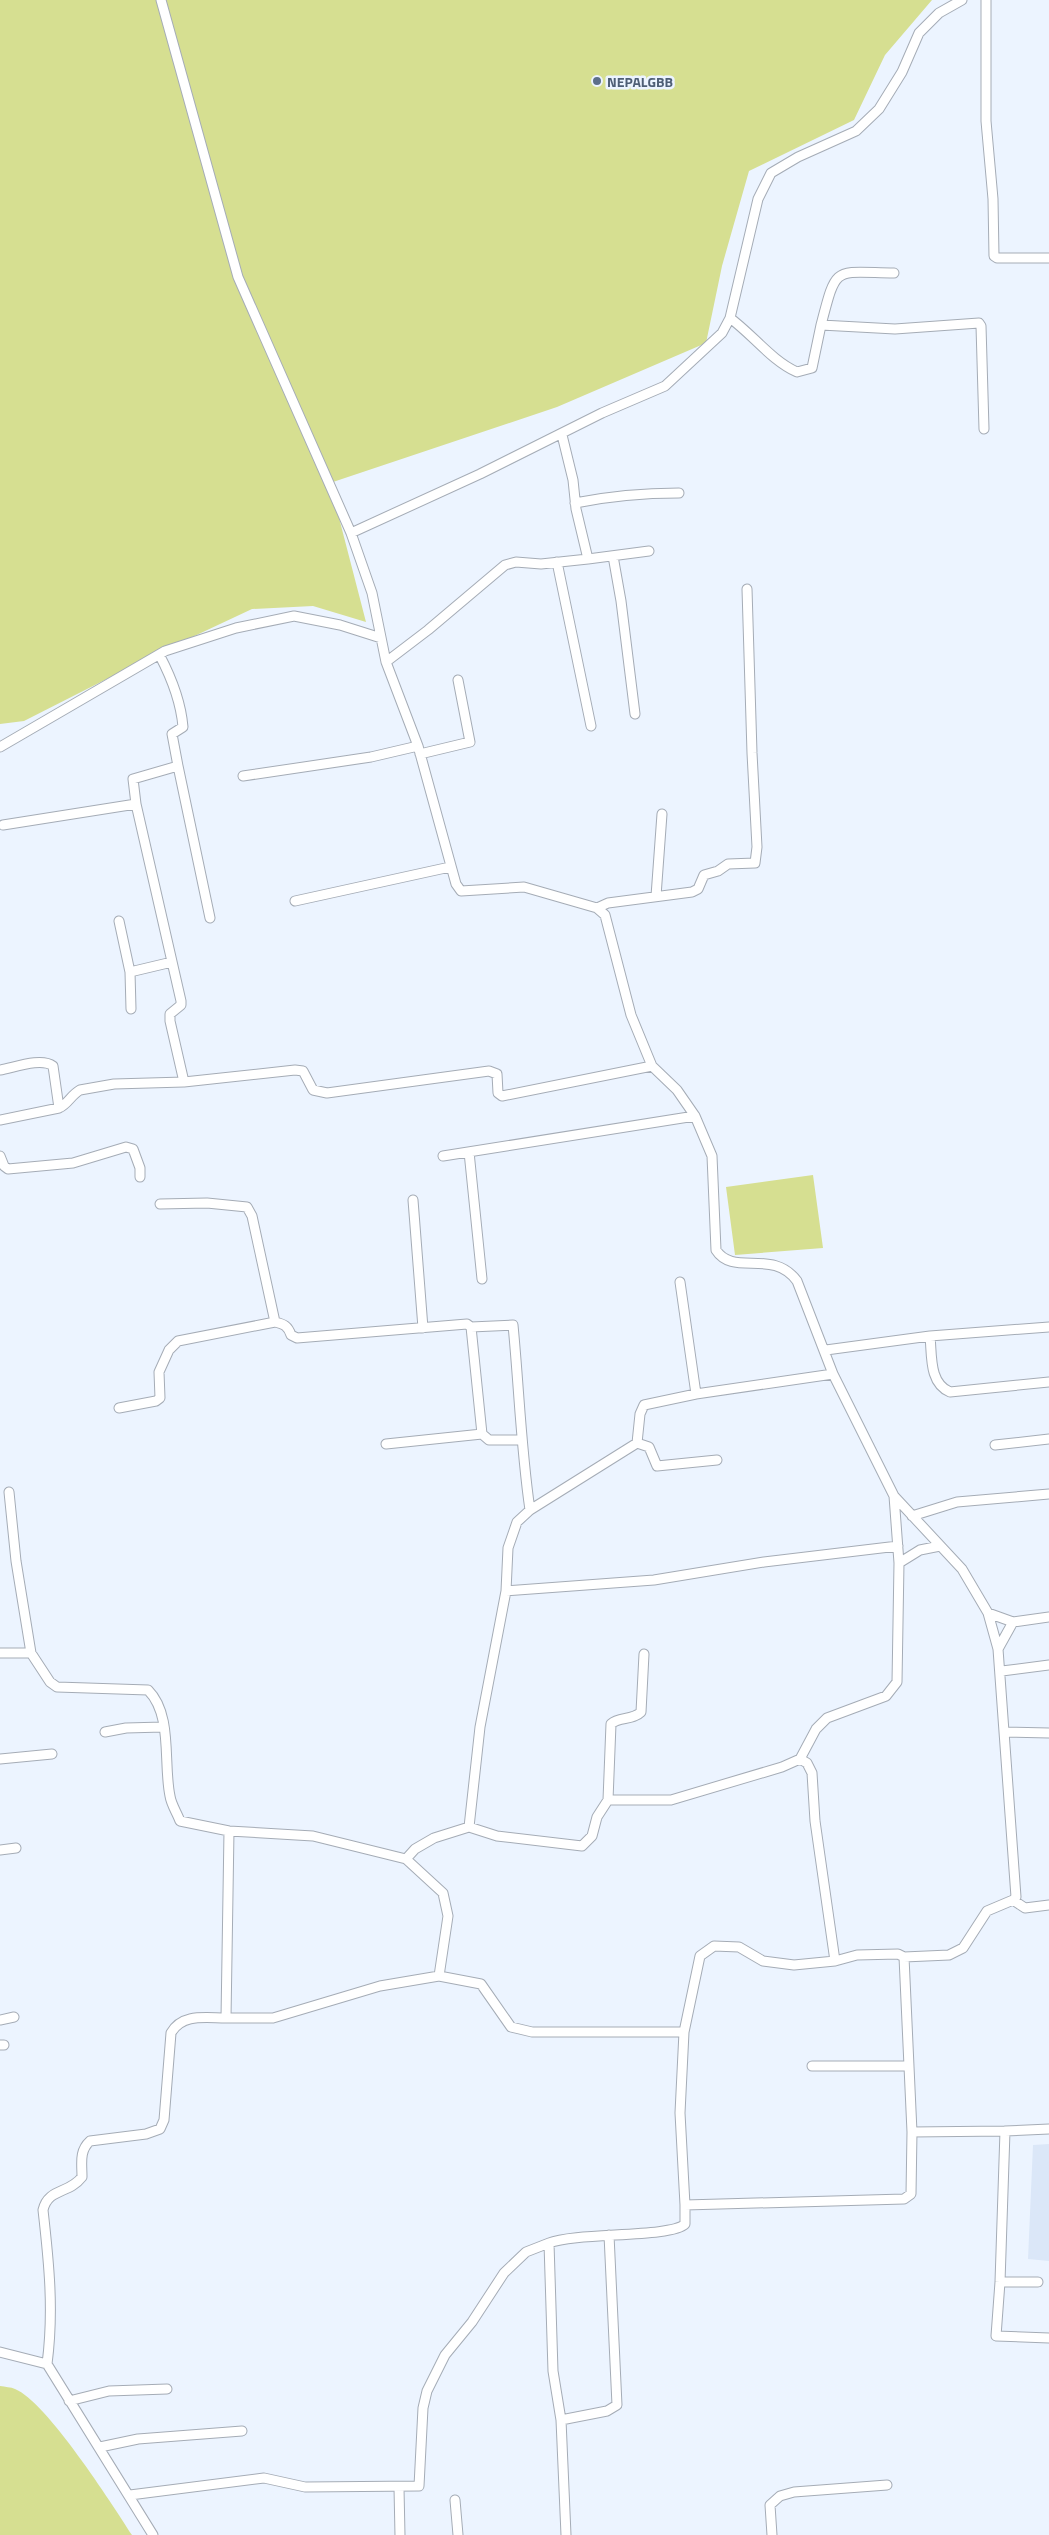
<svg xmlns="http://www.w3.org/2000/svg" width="1049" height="2535" font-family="'Titillium Web',sans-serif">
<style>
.built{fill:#dbe7f8}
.green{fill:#d6df91}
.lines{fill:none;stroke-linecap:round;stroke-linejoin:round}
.minor-casing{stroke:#a5acb6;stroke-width:11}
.minor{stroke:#fff;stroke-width:9}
.service-dot{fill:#5c6f8a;stroke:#ecf4ff;stroke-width:2}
.labels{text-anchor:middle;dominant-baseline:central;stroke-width:5;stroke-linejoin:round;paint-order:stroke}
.service-label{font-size:14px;font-weight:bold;fill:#4e5e75;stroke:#ecf4ff;text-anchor:start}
</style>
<rect width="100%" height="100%" fill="#ecf4ff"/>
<path class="built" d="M1049,2144V2261L1028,2259L1033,2145Z"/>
<path class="green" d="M0,0H932L885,55L854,120L749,171L722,266L706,343L557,407L330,483L366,622L313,606L252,609L154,655L24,721L0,724Z
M813,1175L823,1248L735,1255L726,1187Z
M0,2386C5,2387 11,2387 15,2389C46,2401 112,2504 132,2535H0Z"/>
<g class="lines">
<defs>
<path id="minor" d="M161,0L238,277L351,533L372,593L386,662L418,746L456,884L461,891L524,887L597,908L605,915L631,1015L652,1066L677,1090L695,1116L712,1156L716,1250C733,1277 773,1248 797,1281L833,1374L696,1394L644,1405L640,1414L637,1443L530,1510L517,1522L508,1548L506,1591L480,1727L469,1827
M986,0V121L993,199L994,256L997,258H1049
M730,318C753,335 772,361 797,372L812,368L821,325L895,329L979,323L981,326L984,429
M821,325C837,264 833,272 894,273
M562,435L573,480L576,509L588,559L649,551
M575,503C610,496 644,493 679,493
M351,533L480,474L602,413L665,386L722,333L730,318L758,199L771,173L798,157L856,131L879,109L902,72L919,33L939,13L962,0
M613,556L621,601L635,714
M557,562L591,726
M386,662L428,630L505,565L516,562L541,564L588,559
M0,747L165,651L236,628L294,616L340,625L381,638
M420,754L470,742L458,680
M178,766L210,918
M243,776L371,757L418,746
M136,804L181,1001V1005L170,1014V1021L184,1082
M3,825L136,804L133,779L178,766L172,734L183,727C181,703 171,677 160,656
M656,896L662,814
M295,901L450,867
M597,908L608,903L692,892L698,889L704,875L718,871L728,864L755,863L757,847L752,753L747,589
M119,921L130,972L131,1009
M130,972L172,962
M0,1070C13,1068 41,1057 53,1066L59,1108
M0,1120L59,1108C68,1104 71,1095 80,1090L114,1084L184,1082L295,1070L303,1071L313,1090L327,1093L489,1071L497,1074L498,1093L502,1096L652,1066
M469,1152L482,1279
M0,1156L4,1166L8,1169L73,1163L126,1147L133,1149L140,1168V1177
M443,1156L695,1116
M413,1200L423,1328
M160,1204L207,1203L247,1207L252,1216L275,1322
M680,1282L696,1394
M471,1327L482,1434L489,1440H522
M930,1336C932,1356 929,1383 950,1392L1049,1382
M826,1350L930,1336L1049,1327
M833,1374L894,1496L962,1569L988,1613L998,1649
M119,1408L156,1401L160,1398L159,1372L169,1350L178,1341L275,1322C284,1324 288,1326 291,1335L297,1338L467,1324L471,1327L513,1325C519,1387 521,1449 530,1510
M637,1443L649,1447L657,1466L717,1460
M386,1444L482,1434
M995,1445L1049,1439
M9,1492L16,1561L31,1653
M912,1516L957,1502L1049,1494
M899,1563L920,1550L940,1546
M506,1591L654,1580L764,1562L898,1546
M988,1613L1013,1622
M0,1653H31L50,1682L57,1687L148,1690C173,1715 163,1763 170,1796C171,1804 177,1813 180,1821L229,1831L313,1836L406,1859L415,1849L434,1838L469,1827L497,1836L582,1846L592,1836L597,1817L608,1800H671L782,1767L800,1759L816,1729L827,1718L886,1696L897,1682L899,1563L894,1496
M1002,1671L1049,1665
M105,1732L126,1728L163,1727
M1005,1732L1049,1733
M0,1759L52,1754
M800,1759L807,1763L812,1773L815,1821L835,1961
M608,1800L611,1724C619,1716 632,1721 641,1712L644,1654
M0,1850L16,1848
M1013,1900L1025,1908L1049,1905
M714,1946L739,1947L763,1961L794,1965L835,1961L857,1955L898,1954L904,1957L912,2132L911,2194L904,2199L685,2205L680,2113L684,2032L700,1956Z
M904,1957L949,1955L963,1948L987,1911L1013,1900L1016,1897L998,1649L1013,1622L1049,1617
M439,1976L481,1984L511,2027L532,2032H684
M226,2018H273L380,1986L439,1976L448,1916L443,1893L406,1859
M0,2020L14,2017
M0,2045H4
M812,2066H909
M1005,2131L1049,2129
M912,2132L1005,2131L1000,2282L996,2336L1049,2338
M1000,2282H1038
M0,2352L47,2364L153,2535
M47,2364C54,2311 49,2263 43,2210C48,2188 69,2194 82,2177C82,2163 79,2151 90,2141L146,2134L160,2129L164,2120L171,2033C182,2013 206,2018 226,2018L229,1831
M69,2401L109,2391L167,2389
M561,2420L607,2411L617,2405L609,2235
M100,2447L138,2439L242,2431
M399,2488L400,2535
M130,2495L264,2478L305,2487L419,2486L423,2408L427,2391L445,2355L472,2322L504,2273L526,2252L549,2243
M455,2500L458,2535
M566,2535L561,2420L553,2371L549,2243C576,2232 671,2238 685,2224V2205
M772,2535L770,2505L780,2496L794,2492L887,2485"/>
</defs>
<use href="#minor" class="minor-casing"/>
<use href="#minor" class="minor"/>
</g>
<circle class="service-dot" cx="597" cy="81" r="5"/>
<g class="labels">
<g class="service-label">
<text x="607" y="81">NEPALGBB</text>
</g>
</g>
</svg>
